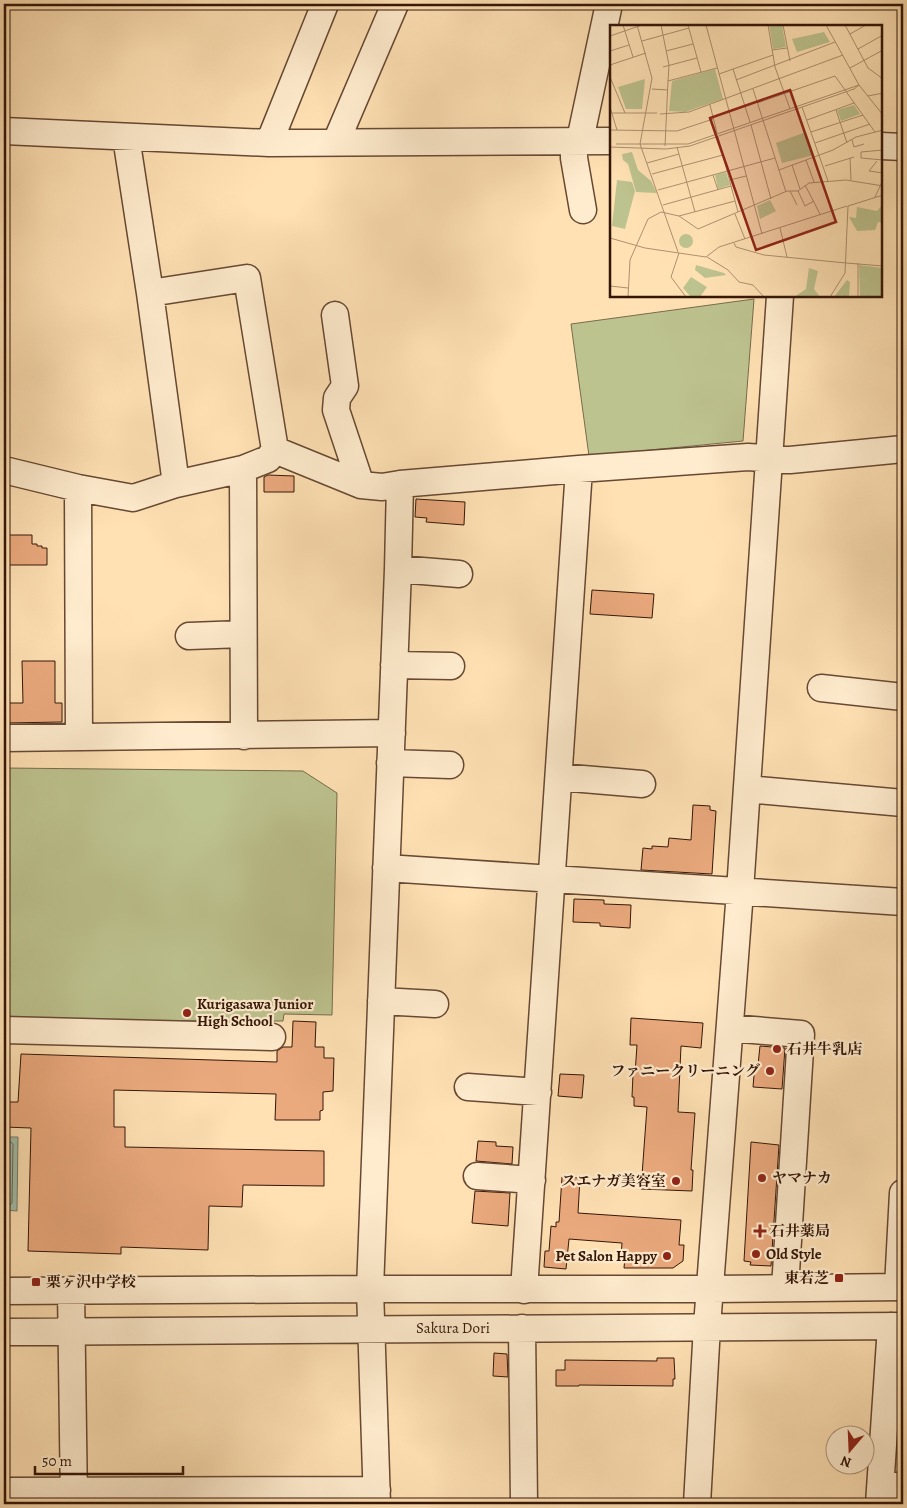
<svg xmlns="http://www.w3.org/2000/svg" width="907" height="1508" font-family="Alegreya,'Noto Serif JP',serif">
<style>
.green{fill:#bdc38f;stroke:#786c4c}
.water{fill:#a1beaa;stroke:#757b69}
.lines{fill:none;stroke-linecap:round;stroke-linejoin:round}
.shore{stroke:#6a6a59;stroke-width:1}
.building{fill:#ebaa7e;stroke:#341608}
.minor-casing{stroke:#674933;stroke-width:29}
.minor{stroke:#ffecce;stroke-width:26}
.poi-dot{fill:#8f2418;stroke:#ffecce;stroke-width:2}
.labels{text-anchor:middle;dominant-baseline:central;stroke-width:4.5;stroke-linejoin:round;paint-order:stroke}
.poi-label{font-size:15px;font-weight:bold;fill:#341608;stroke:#ffecce;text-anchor:start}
.street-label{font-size:15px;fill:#341608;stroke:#ffecce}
.inset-road{fill:none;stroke:#ae906f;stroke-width:1}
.view{fill:#8f2418;fill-opacity:0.15;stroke:#8f2418;stroke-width:2.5}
.inset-edge{fill:none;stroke:#341608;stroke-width:2.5}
</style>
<rect width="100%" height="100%" fill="#ffe1b4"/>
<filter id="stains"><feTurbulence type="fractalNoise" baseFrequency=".004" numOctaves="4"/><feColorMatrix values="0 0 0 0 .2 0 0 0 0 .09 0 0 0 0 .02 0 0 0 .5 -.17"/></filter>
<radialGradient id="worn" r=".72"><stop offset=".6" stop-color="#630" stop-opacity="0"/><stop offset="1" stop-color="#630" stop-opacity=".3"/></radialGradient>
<path class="green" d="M754,299L743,441L589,456L571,324Z
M4,768L303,771L337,793L332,1015L284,1014L283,1021H4Z"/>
<path class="water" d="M4,1137H18L17,1211L4,1210Z"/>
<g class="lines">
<path class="shore" d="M4,1142H11L13,1144L12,1203L10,1205H4
M4,1148L6,1150V1197L4,1199"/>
</g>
<path class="building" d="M268,475L294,476V492H264V477Z
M416,499L465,502L464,525L426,522L427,518L415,517Z
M4,535H32V544H37V546H42V548H47V565H4Z
M592,590L654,594L652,618L590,614Z
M22,661H55V703H62V722L4,723V703H23Z
M693,805L710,806V810L716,811L712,874L641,870L643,848L652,849V846L668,847L669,838L691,840Z
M574,899L604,900V904L631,905L630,928L600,926V923L573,922Z
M631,1018L703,1023L701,1048L681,1046L678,1112L695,1113L691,1170H693L692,1191L641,1189L647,1107L634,1106V1097H632L633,1074H635L637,1045H630Z
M293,1021L316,1022L315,1047H324V1058H334L333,1091L323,1092V1110L320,1111V1120H275L276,1094L114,1090V1127H125V1147L324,1151V1186L243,1185L242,1207L209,1206L208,1250L121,1247V1254L28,1251L31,1128L4,1127V1102H18L21,1054L277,1062V1051L283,1047H292Z
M760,1046L785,1048L782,1089L753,1087L755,1064L758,1065Z
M560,1074L584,1075L582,1098L558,1096Z
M478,1141L496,1142V1146L513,1147L512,1164L476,1161Z
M751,1142L779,1145L771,1266L750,1265L751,1262L744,1261Z
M562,1177L580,1178L578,1213L681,1220L679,1245H684L683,1261L673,1268H624L625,1257H621L622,1243L569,1239L566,1269L544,1267L545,1251H549L551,1226L556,1227V1222H559Z
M475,1191L510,1193L508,1226L472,1223Z
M494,1353L507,1354L508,1377L493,1376Z
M657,1358H674L675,1379H673V1386L579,1385V1386H556V1370H565V1360L657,1361Z"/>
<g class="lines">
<defs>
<path id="minor" d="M4,131L269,143L611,141
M126,137L150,293L176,484
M574,140V158L583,210
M580,140L609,4
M336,142L395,4
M269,143L325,4
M881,146L903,147
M150,293L247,278L275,450
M335,315L345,386L337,398L336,410L361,485
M243,469L244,736
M4,470L78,488L133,498L176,484L243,469L268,459L275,450L361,485L382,487L400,484L579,469L748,457L790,460L903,449
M78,488L79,737
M398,569L459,574
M189,636L243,634
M394,665L451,666
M821,688L903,697
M4,738L392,733
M390,763L450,765
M559,777L642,784
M747,789L903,803
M386,868L903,902
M381,1001L435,1004
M730,1028L801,1034L785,1288
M4,1030L272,1037
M468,1087L538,1092
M477,1176L532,1180
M898,1287L903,1193
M71,1290L74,1504
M524,1290L579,469
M4,1291L370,1289H710L903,1287
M522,1328L524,1504
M4,1332L903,1326
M881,1486H903
M4,1491L377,1490
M377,1504L370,1289L398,569L400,484
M697,1504L707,1326L740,891L780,296
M879,1504L891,1326"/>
</defs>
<use href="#minor" class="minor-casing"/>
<use href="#minor" class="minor"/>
</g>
<g class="poi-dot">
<circle cx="187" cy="1013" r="5"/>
<circle cx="777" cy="1049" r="5"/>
<circle cx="770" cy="1071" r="5"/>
<circle cx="762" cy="1178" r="5"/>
<circle cx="676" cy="1181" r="5"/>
<path d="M757.5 1223.5h5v5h5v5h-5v5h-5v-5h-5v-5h5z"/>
<circle cx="756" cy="1254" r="5"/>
<circle cx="667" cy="1256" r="5"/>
<rect x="834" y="1273" width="10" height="10" rx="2.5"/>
<rect x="31" y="1277" width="10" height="10" rx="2.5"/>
</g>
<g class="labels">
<g class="poi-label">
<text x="197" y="1004">Kurigasawa Junior<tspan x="197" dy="17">High School</tspan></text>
<text x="787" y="1049">石井牛乳店</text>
<text x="760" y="1071" text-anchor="end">ファニークリーニング</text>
<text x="772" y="1178">ヤマナカ</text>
<text x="666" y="1181" text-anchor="end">スエナガ美容室</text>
<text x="770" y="1231">石井薬局</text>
<text x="766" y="1254">Old Style</text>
<text x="657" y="1256" text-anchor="end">Pet Salon Happy</text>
<text x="829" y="1278" text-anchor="end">東若芝</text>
<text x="46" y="1282">栗ヶ沢中学校</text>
</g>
<g class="street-label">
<text x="453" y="1328">Sakura Dori</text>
</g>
</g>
<g transform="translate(610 25)">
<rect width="272" height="272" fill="#ffe1b4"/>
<path d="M159,0H172L176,22L163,24ZM214,7L220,17L187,27L182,14ZM105,44L113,74L75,87L59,86L62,56ZM35,54L32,84H16L8,62ZM244,80L250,89L231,96L227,85ZM196,107L204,130L172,138L166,118ZM22,127L28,145L41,156L47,168L26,167L18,139L13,135L12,129ZM116,147L120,160L108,164L105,150ZM7,155L22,157L25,166L15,204L2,201ZM160,175L166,186L150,194L147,181ZM272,180V198L268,197L265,205L247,206L239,192L246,193L247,182L267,186ZM69 216a7 7 0 1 1 14 0a7 7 0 1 1-14 0ZM86,240L114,248L116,250L95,253L85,245ZM249,240L272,243V272H250ZM199,243L208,246L204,264L210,272H184L196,264ZM81,252L97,262L90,272H81L73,263ZM237,255L240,257L239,272H224Z" fill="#bdc38f"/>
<path class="inset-road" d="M13,0L23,32M27,0L42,53L30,119L68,227M51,0L59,40L58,56M78,0L91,47M96,0L152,209M158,0L165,42L180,84M173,0L180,36M216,0L249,60L273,90M235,0L258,43L273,54M240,9L256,0M0,11L32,0M32,16L79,3M248,24L273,10M162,25L177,23M0,26L19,20M56,26L83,19M0,40L36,28M53,42L87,33M240,43L273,25M123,44L140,97M109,49L163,30M0,52L15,88M126,55L225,17M42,64L58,65M143,64L176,167M258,71L273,68M147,78L225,51L265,107M100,80L107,108M0,82L7,105M192,82L218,156M226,85L237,118M2,88H47M50,89L79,87L233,30M197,95L244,78M141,100L161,174M0,105L67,106L103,94M201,107L253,90M108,112L128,187M242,115L244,122L254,119M205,118L260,99M6,119H78L249,60M55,121L58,56L107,43M0,122L56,124L80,121L244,64L249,60M67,122L85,187M273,125L251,127V133L273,135M240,133L241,155M196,135L204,157M267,136L259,146L273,148M37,138L69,129M182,140L190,164M215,141L244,132M169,145L223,125L246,112L273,105M42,149L113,130M103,150L108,165M120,155L136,151M195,160L210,189M48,165L165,133M180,166L187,180M188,166L195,181L204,176M265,172L273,155M53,180L121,161M125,189L135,214M69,191L125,176M170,203L177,232M0,213L35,223L96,232L109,222L237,181M124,218L126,222L154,230L236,238M69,228L61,252L76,272M97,232L118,245L129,257L143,260L154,272M236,238L273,241M0,261L18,263M18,272L20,235L38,194L51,187L69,191L88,204L177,166H188L199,158L236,155L273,161M220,272L235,248L238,181L273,170M248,272V238"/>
<path class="view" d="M180,65L226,197L146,225L100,93Z"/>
<rect width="272" height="272" class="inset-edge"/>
</g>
<rect width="907" height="1508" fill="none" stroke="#ffe1b4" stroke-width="20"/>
<rect x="5" y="5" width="897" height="1498" fill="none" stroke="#341608" stroke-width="2.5"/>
<rect x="10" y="10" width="887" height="1488" fill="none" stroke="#341608"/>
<g transform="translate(850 1450) rotate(199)"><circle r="24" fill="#ffecce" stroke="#ae967f"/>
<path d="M0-4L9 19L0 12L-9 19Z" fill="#8f2418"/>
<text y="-8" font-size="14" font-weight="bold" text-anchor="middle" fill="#341608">N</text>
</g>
<path d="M35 1466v8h148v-8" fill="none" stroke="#341608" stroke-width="2.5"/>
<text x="42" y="1466" font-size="15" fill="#341608" stroke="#ffecce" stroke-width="4" paint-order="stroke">50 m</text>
<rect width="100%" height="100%" filter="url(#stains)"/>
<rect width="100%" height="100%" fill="url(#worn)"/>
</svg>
